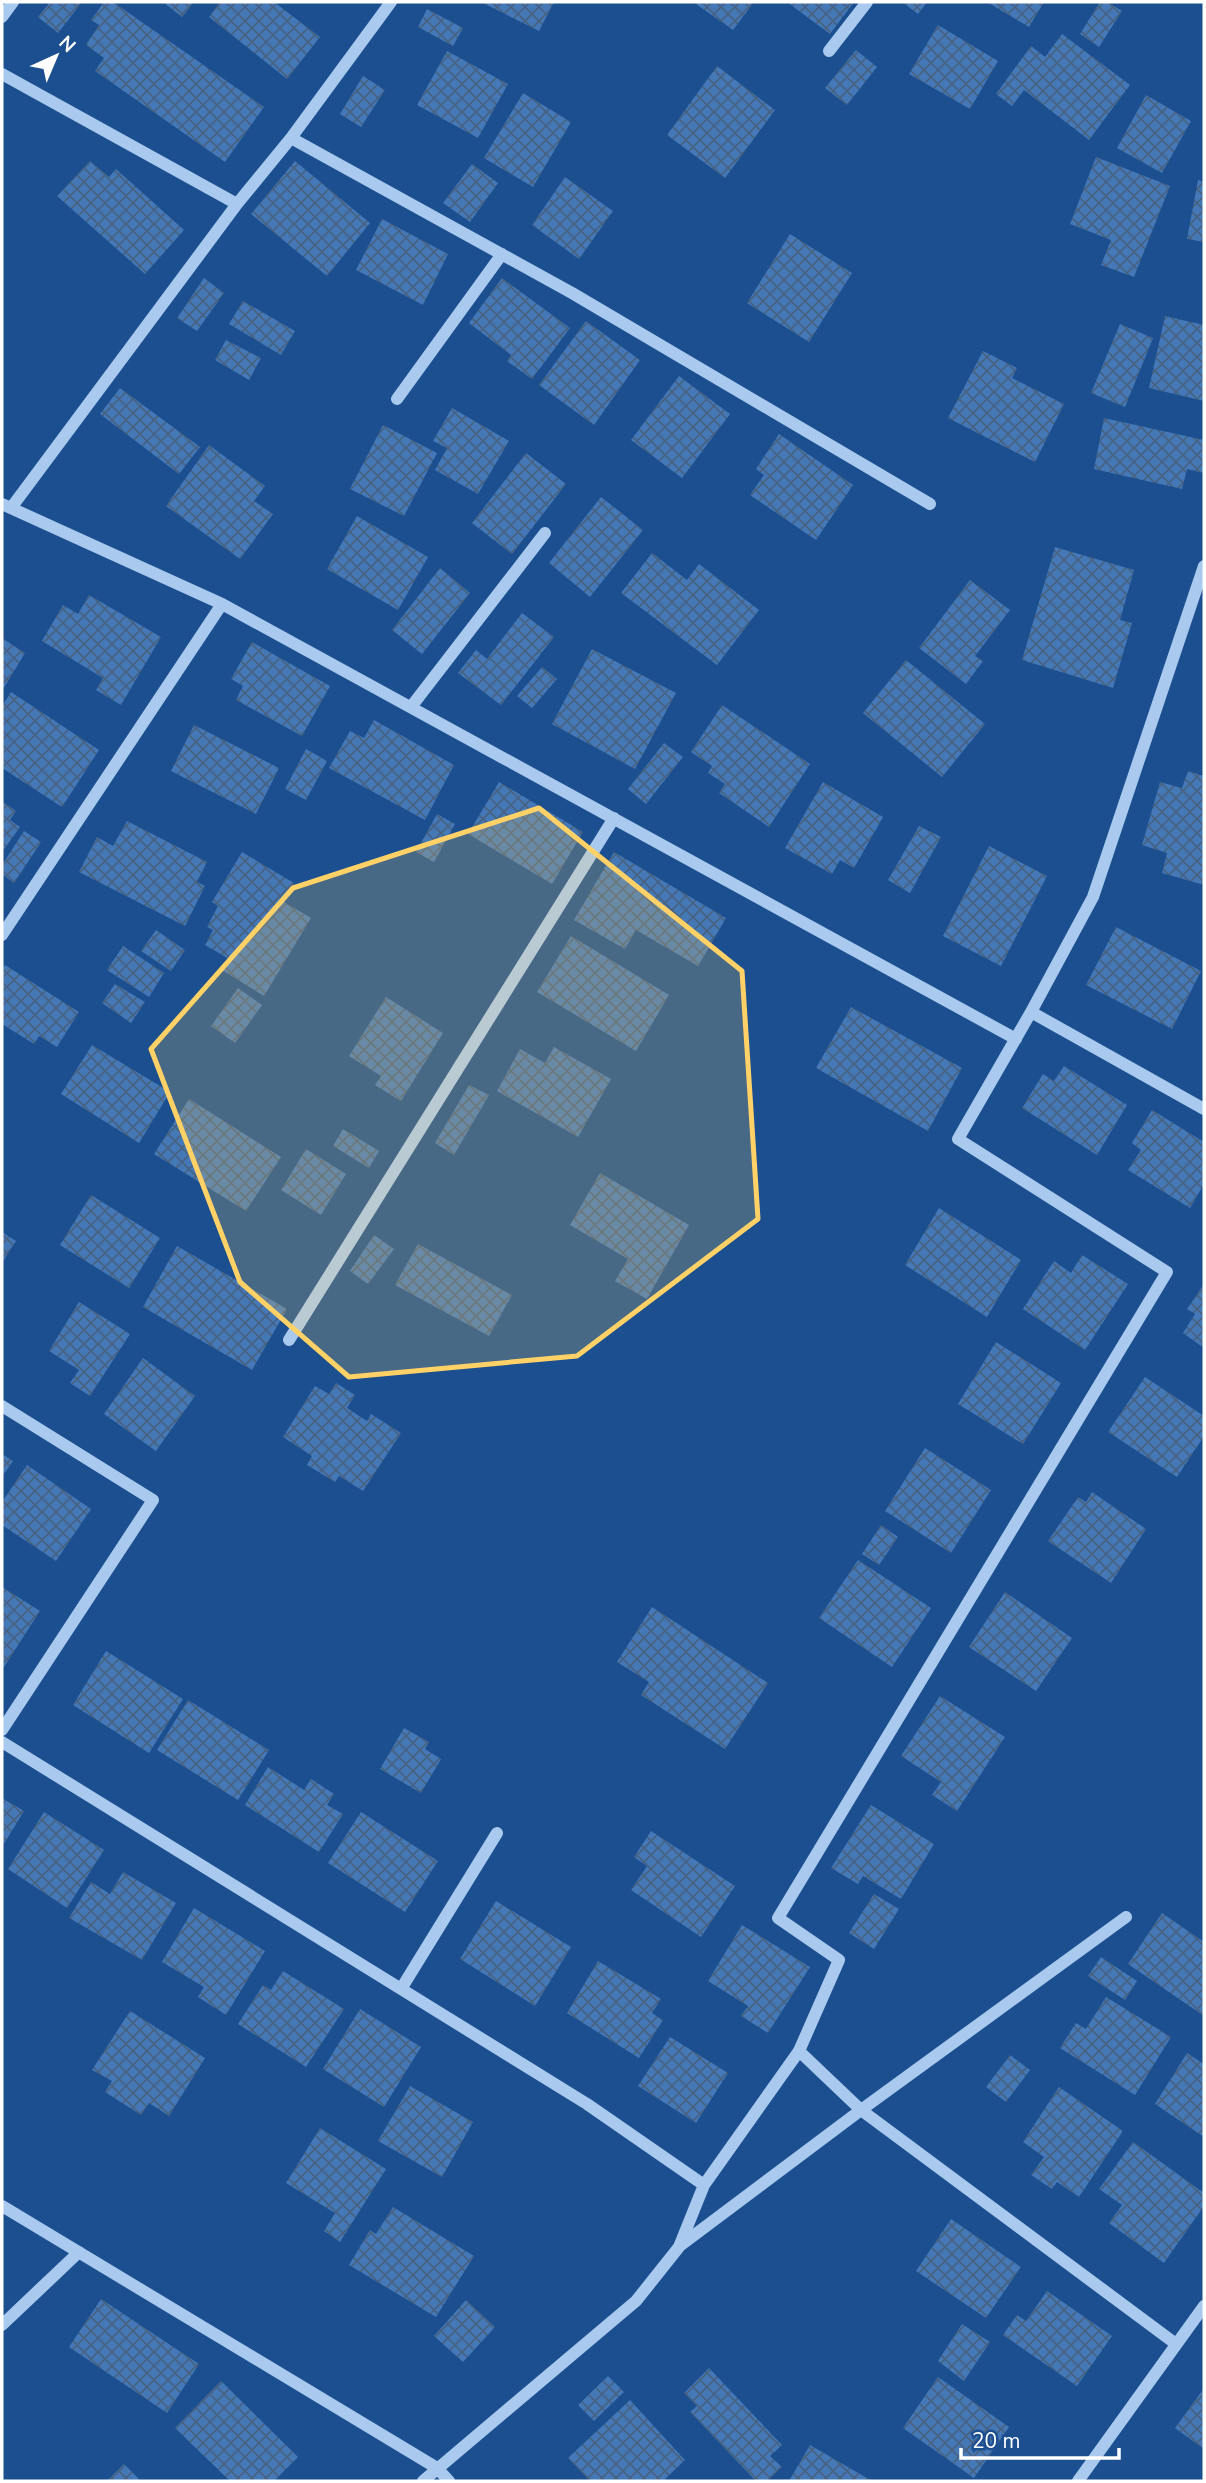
<svg xmlns="http://www.w3.org/2000/svg" width="1206" height="2483" font-family="'Nunito Sans',sans-serif">
<style>
.building{fill:url(#building-cross-hatch)}
.lines{fill:none;stroke-linecap:round;stroke-linejoin:round}
.minor{stroke:#a9c9ee;stroke-width:12}
.marked{fill:#ffd166;fill-opacity:0.2;stroke:#ffd166;stroke-width:5;stroke-linejoin:round}
</style>
<defs>
<pattern id="building-cross-hatch" width="8" height="8" patternUnits="userSpaceOnUse" patternTransform="scale(1.75)"><rect width="8" height="8" fill="#4478b7"/><path d="M0 0l8 8M0 8l8-8" fill="none" stroke="#486282"/></pattern>
</defs>
<rect width="100%" height="100%" fill="#1b4f8f"/>
<path class="building" d="M50,2H82L58,33L38,17Z
M104,2H113L264,107L225,162L95,71L104,58L86,45L99,25L91,20Z
M163,2H194L182,17Z
M220,2H274L320,37L287,79L209,17Z
M481,2H554L539,31Z
M693,2H754L733,30Z
M787,2H854L830,34Z
M902,2H927L918,14Z
M987,2H1044L1029,27Z
M1100,2H1107L1122,11L1099,47L1080,34Z
M427,9L463,28L453,46L418,27Z
M938,25L998,61L970,109L909,74Z
M1062,34L1130,85L1089,140L1024,90L1012,106L996,94L1031,46L1045,57Z
M856,50L877,67L847,105L825,88Z
M447,51L508,84L478,138L417,105Z
M717,66L775,110L725,178L667,135Z
M363,76L385,90L361,127L340,114Z
M523,93L571,122L533,187L484,158Z
M1146,95L1191,121L1162,173L1117,148Z
M1096,157L1170,186L1134,277L1101,265L1111,240L1070,224Z
M90,161L109,177L116,169L184,230L145,274L57,196Z
M295,161L370,223L327,276L251,214Z
M472,164L498,183L470,222L443,203Z
M565,177L613,211L579,259L532,225Z
M1198,180L1204,182V242L1187,239Z
M382,219L448,254L423,305L356,270Z
M790,234L852,273L809,342L747,303Z
M204,278L224,293L197,331L177,318Z
M502,278L570,328L532,379L507,361L511,355L469,323Z
M243,301L295,331L281,355L229,324Z
M1165,316L1204,325V401L1149,388Z
M586,321L640,360L594,425L539,385Z
M1120,324L1153,338L1125,407L1091,393Z
M226,340L261,358L249,380L215,360Z
M983,351L1017,368L1012,378L1064,404L1035,462L948,418Z
M679,376L730,414L682,478L631,440Z
M120,388L200,447L179,474L100,414Z
M452,408L509,441L478,494L435,470L447,448L433,441Z
M1104,418L1204,440V473L1187,469L1182,489L1094,469Z
M383,425L437,453L404,516L350,489Z
M779,434L853,485L816,540L750,495L764,475L756,469Z
M209,445L265,486L254,501L273,514L240,559L166,506Z
M526,453L566,484L512,554L472,523Z
M601,497L643,530L590,597L549,563Z
M357,516L428,557L398,610L327,569Z
M1055,547L1134,570L1120,620L1132,623L1113,688L1022,660Z
M652,553L687,580L699,564L759,610L717,665L621,593Z
M440,568L470,593L422,654L392,630Z
M970,580L1010,610L975,656L983,661L966,684L919,648Z
M89,595L161,637L121,705L96,690L103,678L42,641L63,605L78,614Z
M522,613L554,637L501,705L458,673L476,650L487,659Z
M2,638L25,653L2,691Z
M252,642L330,686L302,736L236,700L243,686L231,679Z
M592,649L676,693L635,769L552,724Z
M906,660L985,724L942,777L863,713Z
M542,667L557,679L532,708L517,696Z
M11,692L99,750L62,807L2,768V706Z
M722,705L810,764L769,827L719,793L725,784L708,773L712,766L691,752Z
M374,720L454,765L425,820L329,768L350,731L364,738Z
M194,725L279,768L256,814L171,771Z
M664,743L683,757L646,804L628,789Z
M306,749L327,761L306,800L285,789Z
M1188,771L1204,776V885L1162,873L1167,853L1142,845L1160,782L1182,788Z
M499,782L583,832L552,884L468,834Z
M823,782L883,817L854,868L840,860L832,874L785,848Z
M2,801L16,811L10,820L20,827L2,852Z
M437,814L455,824L434,862L416,852Z
M127,821L207,862L197,882L205,886L185,926L79,872L97,837L113,846Z
M919,826L941,837L910,893L888,880Z
M24,831L41,842L14,883L2,874V865Z
M989,846L1047,876L1001,966L943,936Z
M242,852L294,883L284,902L311,918L264,996L222,970L229,959L205,945L213,930L207,927L218,906L212,902Z
M614,852L726,918L698,966L636,930L625,949L574,920Z
M1116,927L1201,971L1172,1029L1086,985Z
M156,930L185,950L171,971L141,951Z
M571,936L669,995L636,1051L537,992Z
M123,946L164,973L149,997L107,970Z
M5,965L79,1012L57,1047L39,1036L34,1044L2,1024V970Z
M115,984L145,1002L131,1023L102,1003Z
M238,988L262,1005L235,1043L211,1026Z
M386,997L443,1033L401,1101L375,1085L381,1076L349,1056Z
M851,1007L962,1068L928,1131L816,1068Z
M92,1045L170,1092L139,1143L61,1094Z
M554,1047L611,1079L578,1137L497,1091L520,1049L545,1063Z
M1064,1066L1127,1105L1097,1155L1022,1108L1043,1074L1054,1081Z
M469,1085L489,1095L454,1155L435,1143Z
M189,1099L281,1157L246,1211L154,1154Z
M1152,1110L1204,1142V1184L1190,1208L1128,1170L1141,1150L1132,1143Z
M343,1129L379,1151L369,1168L333,1146Z
M306,1149L346,1174L321,1215L281,1190Z
M600,1173L689,1225L647,1299L615,1281L628,1259L570,1225Z
M91,1195L160,1238L129,1288L60,1245Z
M939,1208L1021,1260L987,1317L905,1265Z
M2,1232L16,1241L2,1263Z
M374,1235L394,1249L368,1284L350,1271Z
M418,1244L512,1295L489,1336L395,1285Z
M177,1246L287,1309L252,1370L143,1307Z
M1082,1255L1128,1284L1085,1350L1023,1309L1054,1261L1071,1273Z
M1204,1284V1348L1183,1333L1195,1314L1187,1309Z
M79,1302L130,1334L90,1396L70,1383L79,1370L49,1351Z
M996,1342L1061,1383L1023,1444L958,1404Z
M143,1358L195,1396L156,1451L104,1414Z
M1145,1377L1204,1416V1436L1177,1477L1108,1432Z
M336,1383L355,1395L347,1408L367,1421L371,1414L401,1433L363,1491L339,1476L335,1482L307,1465L312,1456L283,1437L315,1386L329,1394Z
M925,1448L991,1490L951,1553L885,1511Z
M2,1454L13,1461L2,1477Z
M27,1465L91,1509L56,1561L2,1525V1502Z
M1092,1492L1146,1529L1111,1583L1048,1541L1078,1497L1086,1502Z
M881,1525L898,1537L879,1565L862,1554Z
M858,1560L931,1608L892,1667L819,1618Z
M2,1587L40,1611L2,1670Z
M1005,1592L1072,1638L1036,1691L969,1647Z
M652,1607L768,1683L725,1749L641,1695L649,1682L617,1662Z
M106,1651L183,1699L149,1753L73,1705Z
M940,1696L1005,1737L957,1811L932,1795L941,1782L901,1756Z
M188,1700L269,1750L238,1800L157,1750Z
M404,1728L429,1742L425,1749L441,1759L421,1793L380,1769Z
M268,1767L304,1790L311,1779L334,1794L327,1805L343,1814L319,1852L245,1805Z
M2,1798L24,1811L2,1847Z
M871,1805L934,1844L901,1899L863,1876L858,1884L831,1868Z
M44,1812L104,1850L67,1908L8,1869Z
M361,1812L438,1861L405,1912L328,1863Z
M651,1831L735,1886L701,1937L631,1890L647,1866L634,1857Z
M123,1872L176,1903L142,1960L69,1918L91,1882L110,1894Z
M874,1894L899,1909L874,1949L849,1933Z
M496,1901L571,1947L535,2006L460,1959Z
M194,1908L265,1951L226,2015L198,1997L204,1987L162,1962Z
M1162,1913L1204,1942V2016L1128,1964Z
M742,1925L810,1967L768,2033L741,2016L748,2006L708,1981Z
M1101,1957L1137,1981L1125,2000L1088,1976Z
M598,1961L661,1999L652,2013L663,2020L639,2058L567,2013Z
M283,1971L344,2009L306,2067L238,2024L263,1985L271,1990Z
M1106,1997L1171,2037L1135,2095L1060,2048L1076,2023L1086,2029Z
M360,2009L421,2047L384,2107L323,2069Z
M130,2011L205,2058L169,2116L149,2103L141,2115L105,2092L112,2081L92,2070Z
M670,2037L728,2073L696,2123L638,2086Z
M1187,2053L1204,2064V2137L1155,2104Z
M1010,2055L1030,2070L1006,2102L986,2087Z
M410,2086L473,2122L442,2177L378,2141Z
M1059,2087L1123,2131L1079,2197L1057,2182L1052,2189L1031,2175L1044,2157L1023,2142Z
M320,2128L386,2169L340,2242L324,2231L335,2213L286,2183Z
M1133,2142L1204,2193V2206L1164,2263L1109,2223L1122,2205L1099,2189Z
M393,2207L474,2256L436,2317L349,2265L370,2230L376,2234Z
M951,2219L1021,2267L986,2318L916,2271Z
M1047,2291L1112,2336L1077,2386L1003,2335L1017,2315L1026,2321Z
M101,2299L199,2364L167,2413L69,2347Z
M466,2300L495,2327L463,2362L434,2336Z
M962,2324L990,2342L964,2381L938,2361Z
M709,2368L782,2445L770,2456L782,2467L767,2481H756L690,2412L697,2406L684,2393Z
M608,2376L624,2392L594,2421L578,2405Z
M938,2377L1009,2427L974,2478L903,2428Z
M221,2381L298,2457L274,2481H230L175,2428Z
M1204,2388V2449L1175,2428Z
M630,2400L685,2460L663,2481H590L568,2458Z
M810,2445L872,2481H789Z
M124,2464L141,2481H107Z"/>
<g class="lines">
<path class="minor" d="M2,17L13,2
M829,51L867,2
M2,74L237,204
M291,138L572,293L930,504
M397,399L502,254
M2,504L222,604L1016,1039
M11,508L237,204L291,138L391,2
M411,707L545,533
M2,935L222,604
M1031,1012L1204,1109
M289,1340L614,818
M2,1406L153,1500L2,1730
M2,1742L587,2104L704,2185L679,2247L636,2301L423,2481
M401,1989L497,1833
M799,2051L861,2110L1176,2344
M704,2185L799,2051L839,1960L778,1918L1167,1272L958,1139L1031,1012L1093,897L1204,566
M2,2206L437,2468L449,2481
M681,2245L861,2110L1126,1917
M2,2325L79,2252
M1078,2481L1204,2306"/>
</g>
<path class="marked" d="M539,808L742,971L758,1219L577,1356L349,1377L240,1282L151,1049L293,888Z"/>
<rect width="1206" height="2483" fill="none" stroke="#ffffff" stroke-width="7"/>
<g transform="translate(56 56) rotate(44)" stroke="#1b4f8f" stroke-width="5" paint-order="stroke">
<path d="M0-5L12 26L0 18L-12 26Z" fill="#ffffff"/>
<text y="-10" font-size="19" font-weight="bold" text-anchor="middle" fill="#ffffff">N</text>
</g>
<path d="M961 2448v10h158v-10" fill="none" stroke="#ffffff" stroke-width="3.5"/>
<text x="972" y="2448" font-size="21" fill="#ffffff" stroke="#1b4f8f" stroke-width="5" paint-order="stroke">20 m</text>
</svg>
